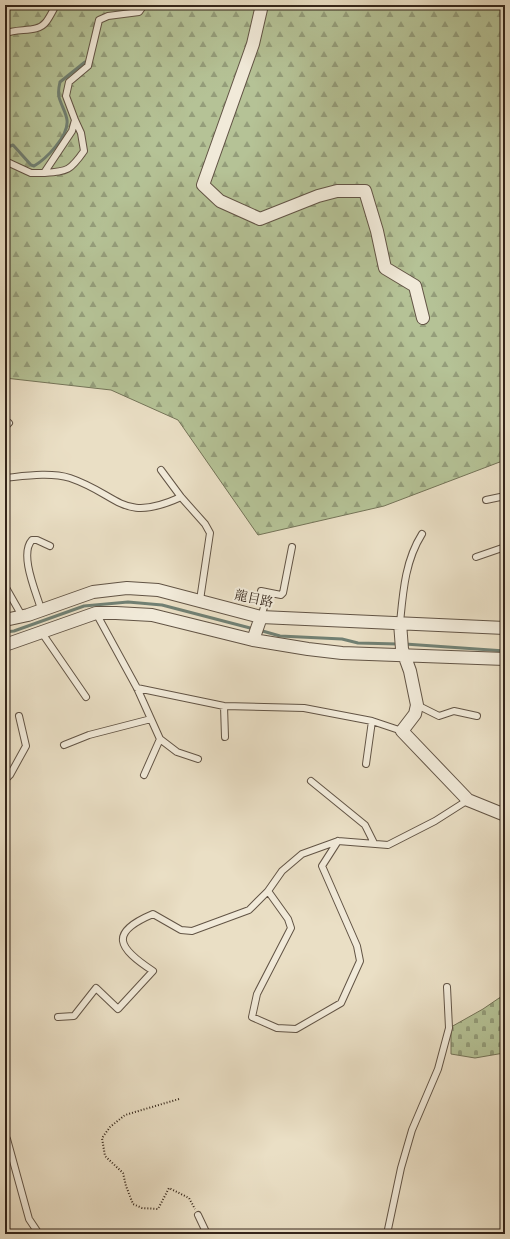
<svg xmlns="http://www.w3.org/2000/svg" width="510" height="1239" font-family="Cardo,'Noto Serif TC',serif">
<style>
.forest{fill:url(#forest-firs);stroke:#747458}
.cemetery{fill:url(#cemetery-stones);stroke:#747458}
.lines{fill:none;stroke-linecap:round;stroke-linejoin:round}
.stream{stroke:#718073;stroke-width:3}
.service-casing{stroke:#625445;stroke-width:8}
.minor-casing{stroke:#625445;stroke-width:14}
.path{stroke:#34251a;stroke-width:2;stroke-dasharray:1 2;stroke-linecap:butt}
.service{stroke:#f1ead9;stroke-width:6}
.minor{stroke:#f1ead9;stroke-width:12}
.labels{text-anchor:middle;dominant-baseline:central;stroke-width:4;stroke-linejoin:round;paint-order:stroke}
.street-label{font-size:13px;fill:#34251a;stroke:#f1ead9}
</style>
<defs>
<pattern id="forest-firs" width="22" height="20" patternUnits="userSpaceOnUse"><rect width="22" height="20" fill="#b5c296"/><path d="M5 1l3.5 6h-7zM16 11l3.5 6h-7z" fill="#949d7a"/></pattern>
<pattern id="cemetery-stones" width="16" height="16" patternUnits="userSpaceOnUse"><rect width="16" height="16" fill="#b5c296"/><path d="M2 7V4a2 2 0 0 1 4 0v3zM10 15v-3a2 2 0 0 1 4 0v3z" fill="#949d7a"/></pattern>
</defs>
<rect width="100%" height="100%" fill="#eadfc5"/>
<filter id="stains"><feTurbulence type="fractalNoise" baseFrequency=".005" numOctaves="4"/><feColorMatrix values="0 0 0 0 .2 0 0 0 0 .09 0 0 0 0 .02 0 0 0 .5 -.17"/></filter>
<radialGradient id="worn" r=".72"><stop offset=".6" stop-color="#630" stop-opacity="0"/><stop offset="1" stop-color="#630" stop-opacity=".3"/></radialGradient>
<path class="forest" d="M5,5H505V460L384,506L258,535L178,420L111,390L5,378Z"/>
<path class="cemetery" d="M505,994V1057L504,1053L475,1058L451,1054V1027L483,1009Z"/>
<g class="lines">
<path class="stream" d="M5,148L13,145L31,165L34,166C46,159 69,136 67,120C66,112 61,105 59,97C58,92 59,86 60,82L85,62
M259,630L280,636L342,639L358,643L398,644
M5,632L14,631L84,606L128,602L162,605L254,629
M405,644L505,651"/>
<defs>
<path id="service" d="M5,34C17,27 37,34 46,22C50,17 53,10 56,5
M5,161L31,173H44L72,131L75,120L66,96L69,82L88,66L99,20L108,16L139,12L144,5
M44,173C68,171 70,171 84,151L81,133L75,120
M5,427L9,423
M161,470L181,497L205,524L210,533L200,600
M5,478C25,476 50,472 70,478C120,495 122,524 181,497
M486,500L505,496
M476,557L505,547
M5,586L22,616
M261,591L281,595L283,593L292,547
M41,609C36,592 19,554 32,540H37L50,546
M96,613L137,688L160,739L177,752L198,759
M261,617L268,594
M400,623C403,592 405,561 422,534
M42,633L86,697
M137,688L224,706L304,708L372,721L402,731
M417,705L439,716L454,711L477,716
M224,706L225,737
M64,745L89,735L151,719
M366,764L372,721
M144,775L160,739
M5,780L10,775L26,746L19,716
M311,781L365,825L374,843
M268,891L288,919L291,928L257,994L252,1017L277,1028L296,1029L341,1003L360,961L357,946L322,866L338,841
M58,1017L74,1016L96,988L118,1009L153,971C118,948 108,933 153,914L181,930L192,931L249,910L268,891L282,871L302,854L338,841L388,845L435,821L468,800
M5,1139H7L29,1219L39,1234
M198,1215L207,1234
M387,1234L401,1168L412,1130L438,1069L449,1028L447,987"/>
<path id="minor" d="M262,5L253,44L203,185L220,201L260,219L318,196L337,191H365L377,231L385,268L415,286L423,318
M5,620L28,615L93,592L127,588L158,590L261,617L505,628
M400,623L402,649L410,671L417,705L415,714L402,731L468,800L505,815
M253,640L261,617
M5,645L96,613H116L152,615L253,640L308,649L342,653L505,659"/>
</defs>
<use href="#service" class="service-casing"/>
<use href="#minor" class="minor-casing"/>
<path class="path" d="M179,1099L125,1115L110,1127L102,1138L105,1156L123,1173L126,1186L133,1204L142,1208L158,1209L169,1188L189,1198L195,1209"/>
<use href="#service" class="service"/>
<use href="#minor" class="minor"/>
</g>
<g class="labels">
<g class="street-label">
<text transform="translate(254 599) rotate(12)">龍目路</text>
</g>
</g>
<rect width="510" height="1239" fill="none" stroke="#eadfc5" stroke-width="20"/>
<rect x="6" y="6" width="498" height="1227" fill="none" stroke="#34251a" stroke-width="2"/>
<rect x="10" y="10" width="490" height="1219" fill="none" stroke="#34251a"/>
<rect width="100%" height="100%" filter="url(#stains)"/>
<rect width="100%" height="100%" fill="url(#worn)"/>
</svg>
